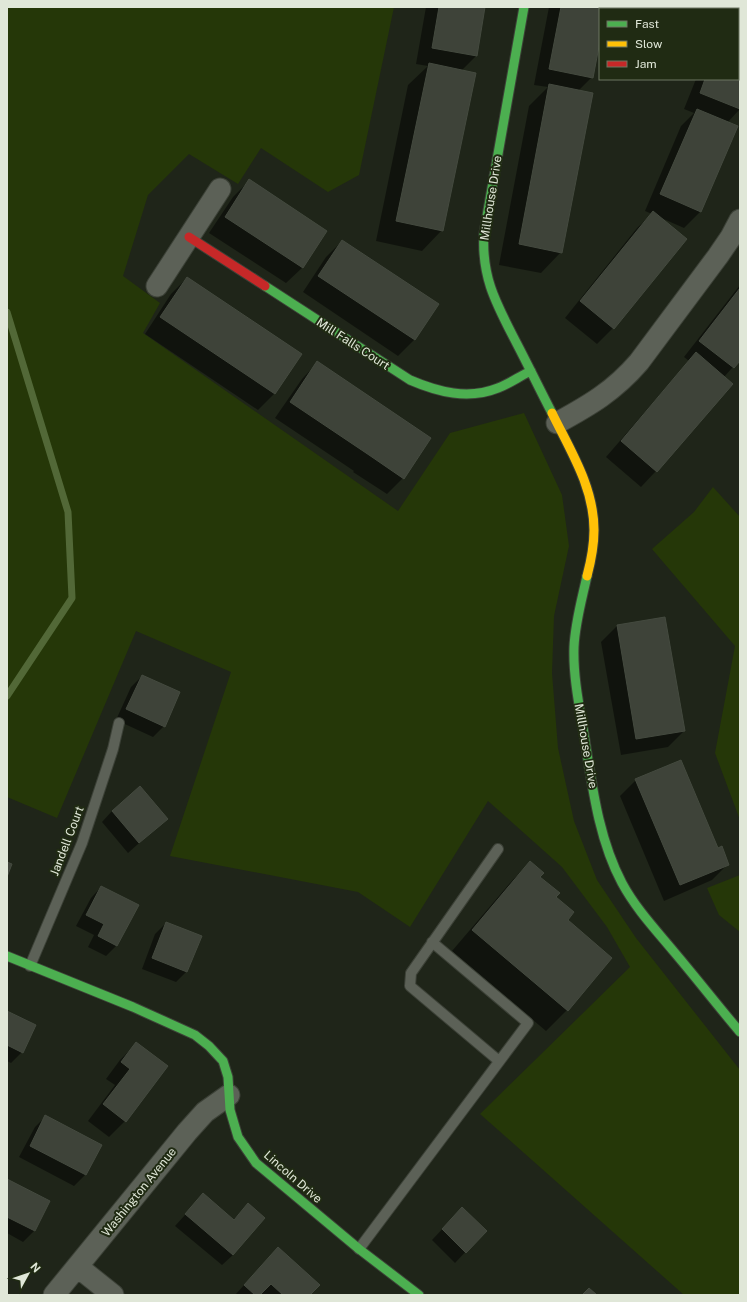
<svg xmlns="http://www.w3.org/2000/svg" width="747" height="1302" font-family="'Public Sans',sans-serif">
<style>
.green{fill:#253708}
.shadow{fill:#0007}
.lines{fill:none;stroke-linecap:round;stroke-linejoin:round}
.stream{stroke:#526837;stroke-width:7}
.building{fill:#3e4339;stroke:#444a3f}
.lane-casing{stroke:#3c4137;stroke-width:12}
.street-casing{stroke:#3c4137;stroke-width:23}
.fast-casing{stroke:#3c4137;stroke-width:11}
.slow-casing{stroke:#3c4137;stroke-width:11}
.jam-casing{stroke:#3c4137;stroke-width:11}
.lane{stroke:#5c6157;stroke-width:10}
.street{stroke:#5c6157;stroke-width:21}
.fast{stroke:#4caf50;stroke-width:9}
.slow{stroke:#ffc107;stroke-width:9}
.jam{stroke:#c62828;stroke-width:9}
.labels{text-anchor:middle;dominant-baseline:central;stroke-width:4;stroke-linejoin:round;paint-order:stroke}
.street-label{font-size:12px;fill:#e0e7d8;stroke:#202b13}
</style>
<rect width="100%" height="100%" fill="#1f2519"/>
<path class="green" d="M7,7H394L359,175L328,192L261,148L238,184L189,154L148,195L123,276L160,303L143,333L398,511L450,433L524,413L562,495L569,546L554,616L552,673L558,748L574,821L597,880L636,938L740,1070V1295H684L480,1114L630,967L607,927L562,867L488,801L410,927L358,892L170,856L231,672L136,631L57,818L7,797Z
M713,487L740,517V820L715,753L735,646L652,549L694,512Z
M740,875V932L719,915L707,888Z"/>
<path class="shadow" d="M426,7H484L476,56L461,71L442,230L422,251L376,241L408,85L428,66L416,64Z
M549,7H606L605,9H600V35L592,77L578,91L561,252L541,273L499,265L529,106L548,87L534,85Z
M738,32L740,33V109L727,123L736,127L700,212L684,228L659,217L613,328L597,344L565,318L637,228L652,214L645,211L681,126L694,113L684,109L696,79H738Z
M249,181L302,268L286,283L209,233L233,197Z
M342,241L438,305L414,340L398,356L303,292L326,257Z
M187,278L300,355L274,394L258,410L145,334L171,294Z
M740,285V359L724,377L656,471L641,487L606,457L689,361L684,357Z
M317,363L430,438L403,478L387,494L353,472L354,471L275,418L302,379Z
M617,626L684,731L668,747L621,755L601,642Z
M142,676L164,726L153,737L116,720L131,687Z
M636,780L717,849L728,864L712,880L664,901L620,796Z
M112,811L166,819L128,853L102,822Z
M530,862L539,877L555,897L566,920L611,958L567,1010L546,1031L452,951L510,883Z
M101,887L116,946L106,956L88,947L94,935L76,926L91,898Z
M166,923L187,971L176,982L142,969L155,934Z
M7,1012L22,1052L11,1063L7,1061Z
M136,1044L125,1121L109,1137L88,1121L115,1085L106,1079L120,1060Z
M46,1116L100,1145L85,1175L74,1186L19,1157L35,1127Z
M7,1180L49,1202L34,1231L23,1242L7,1233Z
M203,1195L233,1220L248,1205L233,1255L222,1265L175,1226Z
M462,1208L485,1231L455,1263L432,1240Z
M268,1259L309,1295H235Z"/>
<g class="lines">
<path class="stream" d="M7,312L68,512L72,598L7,696"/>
</g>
<path class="building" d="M439,7H485L477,56L432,48Z
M561,7H607L606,9H600V41L593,78L549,69Z
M738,31L740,32V109L700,93L705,79H738Z
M429,63L476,73L443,231L396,221Z
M549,84L593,93L562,253L519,244Z
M697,109L738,126L701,212L660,194Z
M249,179L327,231L303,268L225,217Z
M653,211L687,239L614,329L580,301Z
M342,240L439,304L415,340L318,276Z
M187,277L302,354L275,394L160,317Z
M740,288V361L734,368L699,341Z
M696,352L733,384L657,472L621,441Z
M317,361L431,438L404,479L369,455L290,402Z
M665,617L685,731L636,739L617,625Z
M142,675L180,692L165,727L126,709Z
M681,760L718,848L722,846L729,865L680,885L635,779Z
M140,786L168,819L139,843L112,811Z
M530,861L544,873L540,877L560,893L556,897L574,912L568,920L612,958L568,1011L472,930Z
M7,862L12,864L7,877Z
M101,886L139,905L117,946L98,936L104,924L86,915Z
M166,922L202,936L187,972L152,958Z
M7,1011L36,1025L23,1053L7,1045Z
M136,1042L168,1066L126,1122L103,1104L130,1069L121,1062Z
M45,1115L102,1145L86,1175L30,1146Z
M7,1179L50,1201L35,1231L7,1217Z
M203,1193L234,1220L248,1203L265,1218L233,1255L185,1214Z
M462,1207L487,1231L466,1253L442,1229Z
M278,1247L320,1285L310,1295H283L271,1284L260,1295H255L244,1285Z
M589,1288L597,1295H582Z"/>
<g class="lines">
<defs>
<path id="lane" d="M498,849L411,973L410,986L499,1061
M30,966L82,843L113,749L119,723
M359,1249L528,1023L432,942"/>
<path id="street" d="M157,286L220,189
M557,423C590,405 614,391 639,362L718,256L731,237L740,220
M78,1267L113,1295
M54,1295L187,1132L205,1112L229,1095"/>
<path id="fast" d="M524,7L484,233C481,278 497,305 517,344C529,367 540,390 552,413
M265,286L410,380C438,392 468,400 498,388C509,384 520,376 531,371
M587,576C582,599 575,623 574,647C573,676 579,705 584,734C592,784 598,838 622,883C636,909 656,930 675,953C697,979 718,1006 740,1032
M7,956L133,1007L195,1035L209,1046L223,1061L228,1077L230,1110L238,1137L256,1163L359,1249L419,1295"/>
<path id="slow" d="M552,413C570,450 594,487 594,530C594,546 591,561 587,576"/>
<path id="jam" d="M189,237L265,286"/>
</defs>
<use href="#lane" class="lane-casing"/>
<use href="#street" class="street-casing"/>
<use href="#fast" class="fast-casing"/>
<use href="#slow" class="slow-casing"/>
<use href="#jam" class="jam-casing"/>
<use href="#lane" class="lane"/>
<use href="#street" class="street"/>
<use href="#fast" class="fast"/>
<use href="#slow" class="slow"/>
<use href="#jam" class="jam"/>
</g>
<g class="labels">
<g class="street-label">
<text transform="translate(491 198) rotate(-81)">Millhouse Drive</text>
<text transform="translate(353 344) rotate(33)">Mill Falls Court</text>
<text transform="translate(586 746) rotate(80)">Millhouse Drive</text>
<text transform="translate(67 841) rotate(-69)">Jandell Court</text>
<text transform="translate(293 1177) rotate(41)">Lincoln Drive</text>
<text transform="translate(139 1192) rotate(-51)">Washington Avenue</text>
</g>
</g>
<rect width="747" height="1302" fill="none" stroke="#e0e7d8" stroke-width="16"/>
<rect x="599" y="8" width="140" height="72" fill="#202b13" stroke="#6d7662"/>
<rect x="607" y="21" width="20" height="6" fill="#4caf50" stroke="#6d7662"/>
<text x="635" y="28" font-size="12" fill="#e0e7d8">Fast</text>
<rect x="607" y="41" width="20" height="6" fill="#ffc107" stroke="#6d7662"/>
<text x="635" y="48" font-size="12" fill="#e0e7d8">Slow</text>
<rect x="607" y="61" width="20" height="6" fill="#c62828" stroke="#6d7662"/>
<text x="635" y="68" font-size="12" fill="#e0e7d8">Jam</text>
<g transform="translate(28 1274) rotate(50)" stroke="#202b13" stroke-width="3" paint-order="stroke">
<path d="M0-3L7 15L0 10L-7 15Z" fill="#e0e7d8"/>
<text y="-6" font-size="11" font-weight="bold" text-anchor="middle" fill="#e0e7d8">N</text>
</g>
</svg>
